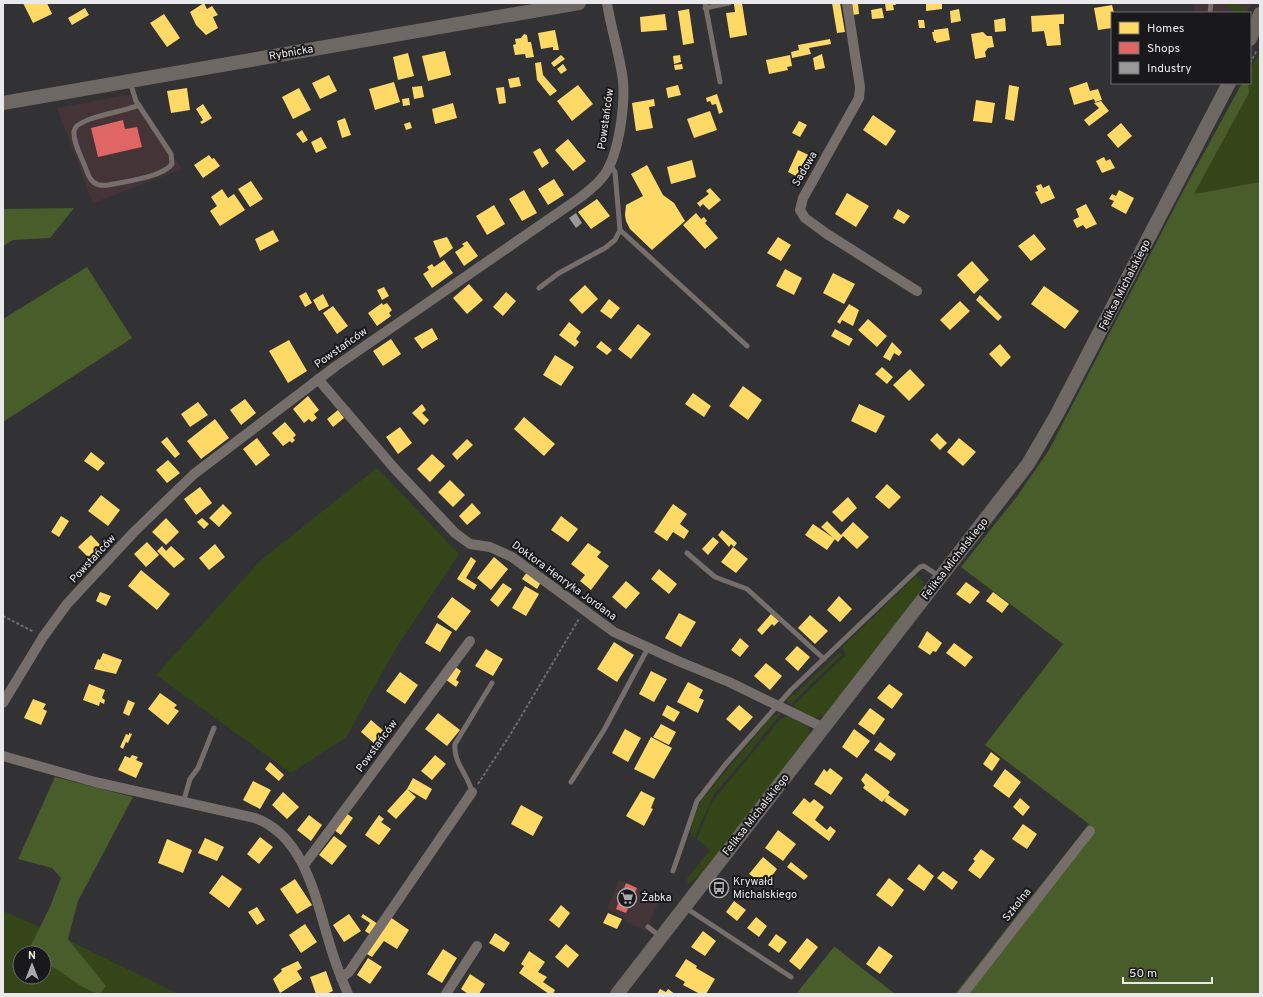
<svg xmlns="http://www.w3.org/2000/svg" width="1263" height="997" font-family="Overpass,sans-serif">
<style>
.commercial{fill:#443337}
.green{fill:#344618}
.forest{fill:#485d29}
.homes{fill:#ffd966}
.shops{fill:#e06666}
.industry{fill:#999}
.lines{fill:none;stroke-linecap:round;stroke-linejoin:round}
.path{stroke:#6f6b69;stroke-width:2;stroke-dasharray:3 2;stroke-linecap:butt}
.lane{stroke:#766e6a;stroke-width:5}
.street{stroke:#766e6a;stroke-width:10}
.secondary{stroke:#6e6864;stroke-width:14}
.labels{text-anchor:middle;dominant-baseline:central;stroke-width:4;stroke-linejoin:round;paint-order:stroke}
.street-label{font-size:11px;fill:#e9e9ec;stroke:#19191b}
.poi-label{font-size:11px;fill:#e9e9ec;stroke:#19191b;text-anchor:start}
</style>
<rect width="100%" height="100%" fill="#323235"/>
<path class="commercial" d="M1193,3H1252L1247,13H1194Z
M131,94L182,169L93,203L57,108Z
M619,880L660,898L646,931L626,922L627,919L607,909Z"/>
<path class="green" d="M1226,3L1246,7V13H1239L1227,7Z
M1260,52V182L1194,194L1249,93L1248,83H1250V69Z
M377,468L459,554L396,648L346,737L291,773L156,675L260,561Z
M916,576L924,582L922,584L924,588L824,716L813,718L794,709L795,704L846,655L842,647Z
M840,652L842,655L811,684L793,703L788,704L787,700L792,694L794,695Z
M780,713L779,716L752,748L753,749L714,794L695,836L692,838C688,830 698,806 703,798L764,726L763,724L771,717Z
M787,716L808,726L810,735L701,875L688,884L687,879L710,850L697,839L712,802L780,720Z
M3,911L40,927L27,953H20V977H44V963C64,971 79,986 99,994H3Z
M68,940L178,994H100L106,986Z"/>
<path class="forest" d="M1242,83H1248L1249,93L1194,194L1260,182V994H955L1089,824L985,745L1063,644L961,567L1018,495L1049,450L1180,197Z
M74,208L50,238L13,240L3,246V209Z
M87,267L132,338L3,422V319Z
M55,777L133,797L78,901L68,939L106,986L100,994C79,989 64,971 44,963V953H27L50,907L61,878L52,868L18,859Z
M834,947H835L895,994H796Z"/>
<path class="homes" d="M23,3H47L52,14L33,23Z
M204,3L207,9L212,6L218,15L213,17L218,28L206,35L196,25L190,12Z
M742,3L747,35L730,38L726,13L735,12L734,4Z
M832,3H840L845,32L837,33Z
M852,3H858L859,14L853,15Z
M885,3H895L896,5H893L894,10L886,11Z
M926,3H942V9L926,11Z
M1112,5L1114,13H1112V28L1098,30L1094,8Z
M85,8L89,15L72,25L68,18Z
M882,8L884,18L872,19L871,10Z
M689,9L694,43L683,45L678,11Z
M959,9L961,21L951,23L950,11Z
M164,14L180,38L167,47L150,23Z
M665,14L667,30L641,32L640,17Z
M1064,14V24H1059L1061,45L1047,46L1044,31L1032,32L1031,16Z
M1005,18L1006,31L995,32L994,20Z
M918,20H924L925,28H919Z
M948,28L950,40L936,43V41H934L932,32H934V30Z
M555,30L559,50H553V47L541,49L538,33Z
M983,32L987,36H992L994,47L988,48L985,52L986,57L975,59L971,34Z
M524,34L527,35L528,42H531L534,57L526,58L525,54L515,55L513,45L516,44L515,39L521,38Z
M830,39L831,44L809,48L811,54L792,58L791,52L799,50L798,45Z
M445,51L451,75L428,81L422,56Z
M408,53L414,76L398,80L393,57Z
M822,54L825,68L815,70L813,58Z
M561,55L565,59L554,67L551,63Z
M680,55L681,62L674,64L673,56Z
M790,55L792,66L787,67L788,70L769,74L766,60Z
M541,62L543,75L557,91L550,96L537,80L535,63Z
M563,64L567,70L561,74L557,69Z
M682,64L683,69L675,70L674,65Z
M329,75L337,91L320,99L312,83Z
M519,77L521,86L510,88L508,79Z
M394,82L400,102L375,110L369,89Z
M1087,82L1090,91L1098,89L1102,100L1095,102L1094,99L1074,105L1069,88Z
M578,85L593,104L572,121L557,101Z
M678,85L681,95L668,98L666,88Z
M1009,85L1019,87L1014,121L1005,119Z
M422,86L424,97L414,99L412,87Z
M504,87L506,103L499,104L496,88Z
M187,88L190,110L171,113L167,91Z
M299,88L311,110L293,119L282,97Z
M717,94L723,112L719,114L716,104L712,105L710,101L707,102L706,98Z
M409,98L410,105L403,106L402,99Z
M654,99L655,106L649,107L653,128L636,131L632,103Z
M976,100L995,103L992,123L973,121Z
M1101,101L1109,111L1089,126L1084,120L1099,108L1094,103Z
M453,103L457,118L435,124L432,109Z
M203,104L212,118L202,124L200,122L203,120L196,109Z
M710,111L717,130L694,138L687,119Z
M873,115L896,131L886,146L863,130Z
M345,118L351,135L342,138L337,121Z
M799,121L807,125L800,137L792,133Z
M410,122L412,128L406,130L404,124Z
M1121,123L1132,136L1118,148L1107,135Z
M302,130L308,140L303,143L296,134Z
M321,137L327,148L316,153L311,142Z
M568,139L586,161L573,171L555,150Z
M540,148L549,163L542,168L533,152Z
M798,150L815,158L804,180L788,172Z
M209,155L212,159L214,158L220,166L203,178L194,165Z
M1104,157L1106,161L1110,159L1115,168L1102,173L1096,161Z
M692,160L696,177L671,184L667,167Z
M647,165L663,195L674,203L685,221L652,250L630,229L626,221L625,215L626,205L643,196L631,174Z
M554,179L564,195L548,205L538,189Z
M251,181L263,199L250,207L238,189Z
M1041,184L1043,188L1049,185L1055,198L1041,204L1035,192L1038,191L1036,186Z
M710,188L721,200L709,210L703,204L700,207L697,203L709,194L706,191Z
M222,189L228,198L234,194L245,210L220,226L210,211L217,206L211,197Z
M524,190L537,213L522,221L509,199Z
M1119,190L1134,198L1126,214L1111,206L1114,201L1109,199L1112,194L1116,196Z
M847,193L869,206L856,227L835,214Z
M597,199L610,216L591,229L578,212Z
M1086,204L1097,224L1086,229L1083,225L1077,228L1073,220L1079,217L1076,209Z
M494,205L505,224L487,235L476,216Z
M898,209L910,216L904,224L893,218Z
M696,213L701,219L704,217L707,221L705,223L718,238L705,249L683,225Z
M273,230L279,241L260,251L255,239Z
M1034,234L1046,249L1031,261L1018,246Z
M447,237L453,248L440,258L433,241Z
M778,237L791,245L781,261L767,253Z
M467,241L478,256L464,266L455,252L464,246L462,244Z
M444,260L453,273L432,288L423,274L429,270L427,267L432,264L434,267Z
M972,261L989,280L974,294L957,275Z
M785,269L802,278L794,295L776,286Z
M833,273L855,284L844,304L823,293Z
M469,284L483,300L467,314L453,298Z
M585,285L598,299L582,314L569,300Z
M1044,286L1079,311L1065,329L1031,304Z
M384,287L389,296L382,300L377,290Z
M306,292L312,303L305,307L299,296Z
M506,292L516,301L503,316L493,307Z
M323,294L329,306L319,311L313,300Z
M980,295L1002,317L998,321L976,300Z
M609,299L620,308L611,319L600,311Z
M960,301L970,311L950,330L940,320Z
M382,303L383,305L387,303L392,310L389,313L391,316L377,326L368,313Z
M849,304L859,310L853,326L842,320L840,324L837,322Z
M333,306L348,326L337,334L323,313Z
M868,319L887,336L877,347L858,330Z
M569,322L581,332L576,339L579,342L575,347L559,335Z
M638,324L651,334L631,359L618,349Z
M432,328L438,339L422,349L414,338Z
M835,329L853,339L849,346L831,336Z
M391,339L401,354L383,366L373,351Z
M289,340L307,371L288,383L269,351Z
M601,341L612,350L607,355L596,347Z
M892,342L902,352L899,356L894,353L890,361L883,357Z
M1000,344L1011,357L1001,367L989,354Z
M555,355L574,367L561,386L543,375Z
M882,367L893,377L887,384L875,374Z
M910,369L925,385L909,401L893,385Z
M743,386L762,400L748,420L729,406Z
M693,393L711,406L704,417L685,404Z
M308,396L319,410L314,414L317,418L312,422L309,419L304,423L293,409Z
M245,399L256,413L241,425L230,410Z
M198,402L208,415L190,427L181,414Z
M422,404L426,410L422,413L429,420L424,425L412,413Z
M859,404L885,416L876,433L851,421Z
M338,410L344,418L333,427L327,419Z
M524,417L555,444L544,456L514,429Z
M215,419L229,438L201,459L187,441Z
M285,422L296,435L293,438L295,440L292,443L290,441L283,446L272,433Z
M400,427L412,443L398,454L386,437Z
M937,433L947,443L940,450L930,440Z
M167,437L180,454L175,458L161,442Z
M257,438L270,455L256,466L243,449Z
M959,438L976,452L963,466L947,452Z
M467,439L473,445L457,460L452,454Z
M91,452L105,463L98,471L84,461Z
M432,454L445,466L430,482L417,469Z
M168,460L180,473L167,483L156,470Z
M450,480L465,495L453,507L438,492Z
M887,484L901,497L889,509L875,497Z
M200,487L212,503L196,515L184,499Z
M101,495L120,510L108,526L88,511Z
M848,497L857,508L842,522L832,512Z
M472,503L481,513L467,525L459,516Z
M223,504L232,513L219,527L209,518Z
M673,504L687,514L680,524L689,531L684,539L673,532L667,541L654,532Z
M61,516L69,521L59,537L51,532Z
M561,516L578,529L568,542L551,530Z
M166,518L179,532L166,545L152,532Z
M202,518L209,524L204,529L197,522Z
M827,521L841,535L853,522L869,537L857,549L843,536L838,542L821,527Z
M813,524L835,539L827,550L805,535Z
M722,530L737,543L734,547L731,544L729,547L718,535Z
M91,535L103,548L91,560L78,547Z
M713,537L719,542L708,555L702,549Z
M147,542L159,555L146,567L134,554Z
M588,543L601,552L597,557L609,566L591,590L580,581L585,575L571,564Z
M215,544L225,557L209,570L199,558Z
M162,546L166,551L171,546L185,559L174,568L157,551Z
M733,547L748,559L736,573L721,562Z
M471,557L476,561L466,578L477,585L474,590L457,579Z
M494,557L508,569L491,590L477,578Z
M659,569L677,584L669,594L651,579Z
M141,570L170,594L157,610L128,586Z
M527,572L541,582L537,589L522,579Z
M626,581L640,593L626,609L612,597Z
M966,582L980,592L970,604L956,594Z
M503,583L512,589L498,607L490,600Z
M525,586L539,594L526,616L512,608Z
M100,592L111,596L106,606L96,601Z
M993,592L1009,604L1002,613L986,601Z
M839,596L852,609L840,622L827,610Z
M452,597L471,611L456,631L437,617Z
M679,613L696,622L681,647L665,638Z
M771,614L779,621L774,626L772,624L762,635L757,630Z
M810,615L828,631L815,644L798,628Z
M437,623L452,632L440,652L425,643Z
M927,631L942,643L936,652L933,651L930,655L918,647Z
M740,638L749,646L740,657L731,650Z
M614,642L634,655L617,682L597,669Z
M954,643L973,657L965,667L946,653Z
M797,646L810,657L798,671L785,659Z
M486,649L503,659L493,676L475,666Z
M103,653L122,660L116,674L94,669L98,659L100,660Z
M766,663L782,676L770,690L754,676Z
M454,666L461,671L456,680L459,682L456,687L445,679Z
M651,671L667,679L654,702L639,694Z
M400,672L418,685L405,704L386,691Z
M688,682L703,690L699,698L704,700L698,713L677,702Z
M89,684L105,690L102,698L105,700L104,704L100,702L99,706L83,700Z
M889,684L903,694L892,709L877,698Z
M160,693L177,705L174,708L179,711L168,725L148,709Z
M33,699L46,704L43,709L47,711L41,725L24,718Z
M128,700L135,703L129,716L123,713Z
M667,705L680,712L674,722L662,715Z
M739,705L753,717L740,731L726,719Z
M870,708L885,719L874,735L858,724Z
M438,713L460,730L447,746L425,729Z
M371,720L385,732L375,744L361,732Z
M661,724L676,732L669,745L653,737Z
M625,729L641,738L628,762L612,753Z
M854,729L870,741L857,758L842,747Z
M129,733L132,734L128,743L126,742L123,749L120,747L126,734L129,735Z
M651,737L672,748L654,779L634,769Z
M880,742L896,754L891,761L874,750Z
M991,752L1000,759L992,771L983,764Z
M132,755L138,757L136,760L143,763L136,778L118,770L125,756L130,758Z
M435,755L446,764L432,780L421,771Z
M270,762L284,775L279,781L265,769Z
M830,768L843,778L831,795L814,784L824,769L827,772Z
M1005,769L1021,782L1009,798L993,786Z
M866,773L890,792L888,795L909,810L905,816L884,801L887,797L882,802L863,788L865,785L861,780Z
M413,778L432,789L426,800L407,789L416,797L396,819L387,811L407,789Z
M253,781L271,790L260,809L243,800Z
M641,791L655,798L651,808L653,809L644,826L626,816Z
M283,792L299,807L287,819L272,805Z
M804,798L810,803L814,799L824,807L815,820L827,830L830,826L836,831L829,841L792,813Z
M1020,798L1030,807L1023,816L1013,807Z
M521,805L543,817L533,836L511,824Z
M346,813L353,818L341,835L334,830Z
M309,815L322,825L311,841L297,830Z
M379,815L384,819L381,822L391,829L379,845L365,835Z
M1023,824L1037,834L1027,849L1012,839Z
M778,830L796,844L783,861L765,848Z
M334,836L347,846L332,865L319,855Z
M260,837L273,847L259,864L247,854Z
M205,838L224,847L217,861L198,853Z
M167,839L192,850L183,873L158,863Z
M981,849L995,859L980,879L968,870L975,861L973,859Z
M763,857L777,869L765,885L749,874Z
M791,862L808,876L804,880L787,867Z
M919,864L934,876L924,891L907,879Z
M943,871L958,882L952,890L937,878Z
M222,875L242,889L229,908L209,893Z
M889,878L904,890L892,907L876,895Z
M295,879L312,905L297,914L280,889Z
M734,901L746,910L737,921L726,912Z
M561,905L570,913L559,928L549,920Z
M257,907L265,920L257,925L248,912Z
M608,913L622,919L617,929L603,923Z
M349,914L361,931L344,942L333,925Z
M363,914L378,924L371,935L365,931L370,923L361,917Z
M390,917L409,930L397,949L384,941L372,957L365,953Z
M756,917L767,926L759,937L747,928Z
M305,924L317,942L301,953L289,935Z
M703,931L716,941L705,956L691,947Z
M495,933L510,943L504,952L489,943Z
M776,934L787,942L779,953L768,945Z
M807,938L818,947L800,970L789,961Z
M566,944L579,955L568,968L555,957Z
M879,946L893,956L880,974L866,964Z
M443,949L457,958L442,983L427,974Z
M529,951L545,962L538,972L547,977L543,982L555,990L553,994H549L519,973L524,966L521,964Z
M368,958L382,967L370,984L357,975Z
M686,959L697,966L696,968L715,979L706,994H700L683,985L685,982L675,976Z
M298,961L302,968L297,971L302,979L280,993L273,979L282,971L281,969Z
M326,971L333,991L326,994H316L310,977Z
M470,974L485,984L479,994H468L461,989Z
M660,989L666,992L668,989L675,994H657Z"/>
<path class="shops" d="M123,120L125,129L137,127L142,147L98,157L91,128Z
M626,883L637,888L626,913L616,909Z"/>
<path class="industry" d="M576,213L582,223L576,228L569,218Z"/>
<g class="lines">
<path class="path" d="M1250,63L1257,50
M3,616L34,632
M478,784L510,735L579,619"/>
<path class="lane" d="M705,3L720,82
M705,8L729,3
M1210,13L1211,3
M130,82L136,101L171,154L172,164C163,177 124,182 108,185C95,187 90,181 86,169C82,158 73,143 74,131C76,117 126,112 139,105
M620,230L747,346
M539,288L559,273L605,248L615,240L620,230L615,172L610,165
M687,553L715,577L747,589L824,659
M571,782L604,730L648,648
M472,792C468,774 453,763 455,744L492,683
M183,803L190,779L198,768L214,728
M673,871L697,801L725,765L791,690L920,567L924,566L940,577
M686,908L791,977
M648,927L661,937"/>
<path class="street" d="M847,3L860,87L859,98L803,198L800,210L805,218L827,234L917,291
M318,379L394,468L455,533L470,544L490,547L512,557L614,632L678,661L729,682L824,728
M3,703L43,637L67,604L134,532L194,474L336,366L581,197C590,190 599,183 605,174C619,153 625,106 623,81C620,55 611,29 607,3
M3,756L95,782L255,818C305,836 316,900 330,945C335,962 341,978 348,994
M304,865L470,641
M341,978L349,972L472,792
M446,994L477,946
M963,994L1090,831"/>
<path class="secondary" d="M1250,39L1260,14
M3,103L579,3
M617,994L1028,464L1056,416L1229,83"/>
</g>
<defs>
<symbol id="bus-ring" viewBox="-11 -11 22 22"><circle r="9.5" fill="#19191b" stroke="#a9a9ac" stroke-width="1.5"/><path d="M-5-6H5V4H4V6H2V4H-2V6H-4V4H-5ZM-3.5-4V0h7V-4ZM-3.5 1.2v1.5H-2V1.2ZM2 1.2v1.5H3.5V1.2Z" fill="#a9a9ac"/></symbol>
<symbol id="supermarket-ring" viewBox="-11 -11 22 22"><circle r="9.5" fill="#19191b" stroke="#a9a9ac" stroke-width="1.5"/><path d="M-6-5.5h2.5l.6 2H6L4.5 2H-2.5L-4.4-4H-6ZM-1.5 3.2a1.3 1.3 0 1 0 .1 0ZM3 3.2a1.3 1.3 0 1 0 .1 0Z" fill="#a9a9ac"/></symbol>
</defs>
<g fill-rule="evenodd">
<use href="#bus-ring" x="708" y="877" width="22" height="22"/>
<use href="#supermarket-ring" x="616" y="887" width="22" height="22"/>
</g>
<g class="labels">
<g class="street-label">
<text transform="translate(291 53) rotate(-10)">Rybnicka</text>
<text transform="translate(606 119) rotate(-82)">Powstańców</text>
<text transform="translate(805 169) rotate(-60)">Sadowa</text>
<text transform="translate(1125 285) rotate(-63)">Feliksa Michalskiego</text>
<text transform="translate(341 348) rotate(-35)">Powstańców</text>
<text transform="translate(93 559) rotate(-47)">Powstańców</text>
<text transform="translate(955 559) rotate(-52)">Feliksa Michalskiego</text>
<text transform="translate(564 581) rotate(36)">Doktora Henryka Jordana</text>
<text transform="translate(377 746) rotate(-54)">Powstańców</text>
<text transform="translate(756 815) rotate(-52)">Feliksa Michalskiego</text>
<text transform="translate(1017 905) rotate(-52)">Szkolna</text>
</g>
<g class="poi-label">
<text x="733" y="882">Krywałd<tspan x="733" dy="13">Michalskiego</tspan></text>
<text x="641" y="898">Żabka</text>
</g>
</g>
<rect width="1263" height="997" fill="none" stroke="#e9e9ec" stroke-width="8"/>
<rect x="1111" y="12" width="140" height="72" fill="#19191b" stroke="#6c6c6f"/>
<rect x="1119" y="22" width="20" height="12" fill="#ffd966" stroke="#6c6c6f"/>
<text x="1147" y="32" font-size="12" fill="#e9e9ec">Homes</text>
<rect x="1119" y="42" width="20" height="12" fill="#e06666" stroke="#6c6c6f"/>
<text x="1147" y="52" font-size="12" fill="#e9e9ec">Shops</text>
<rect x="1119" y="62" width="20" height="12" fill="#999999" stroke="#6c6c6f"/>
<text x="1147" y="72" font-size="12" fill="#e9e9ec">Industry</text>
<g transform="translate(32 965)"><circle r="19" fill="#19191b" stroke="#6c6c6f"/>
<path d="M0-3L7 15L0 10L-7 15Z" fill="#a9a9ac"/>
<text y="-6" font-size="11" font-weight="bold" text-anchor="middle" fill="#e9e9ec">N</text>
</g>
<path d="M1123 977v6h89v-6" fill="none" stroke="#e9e9ec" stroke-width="2"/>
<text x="1129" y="977" font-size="12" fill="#e9e9ec" stroke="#19191b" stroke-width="3" paint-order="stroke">50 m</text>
</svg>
